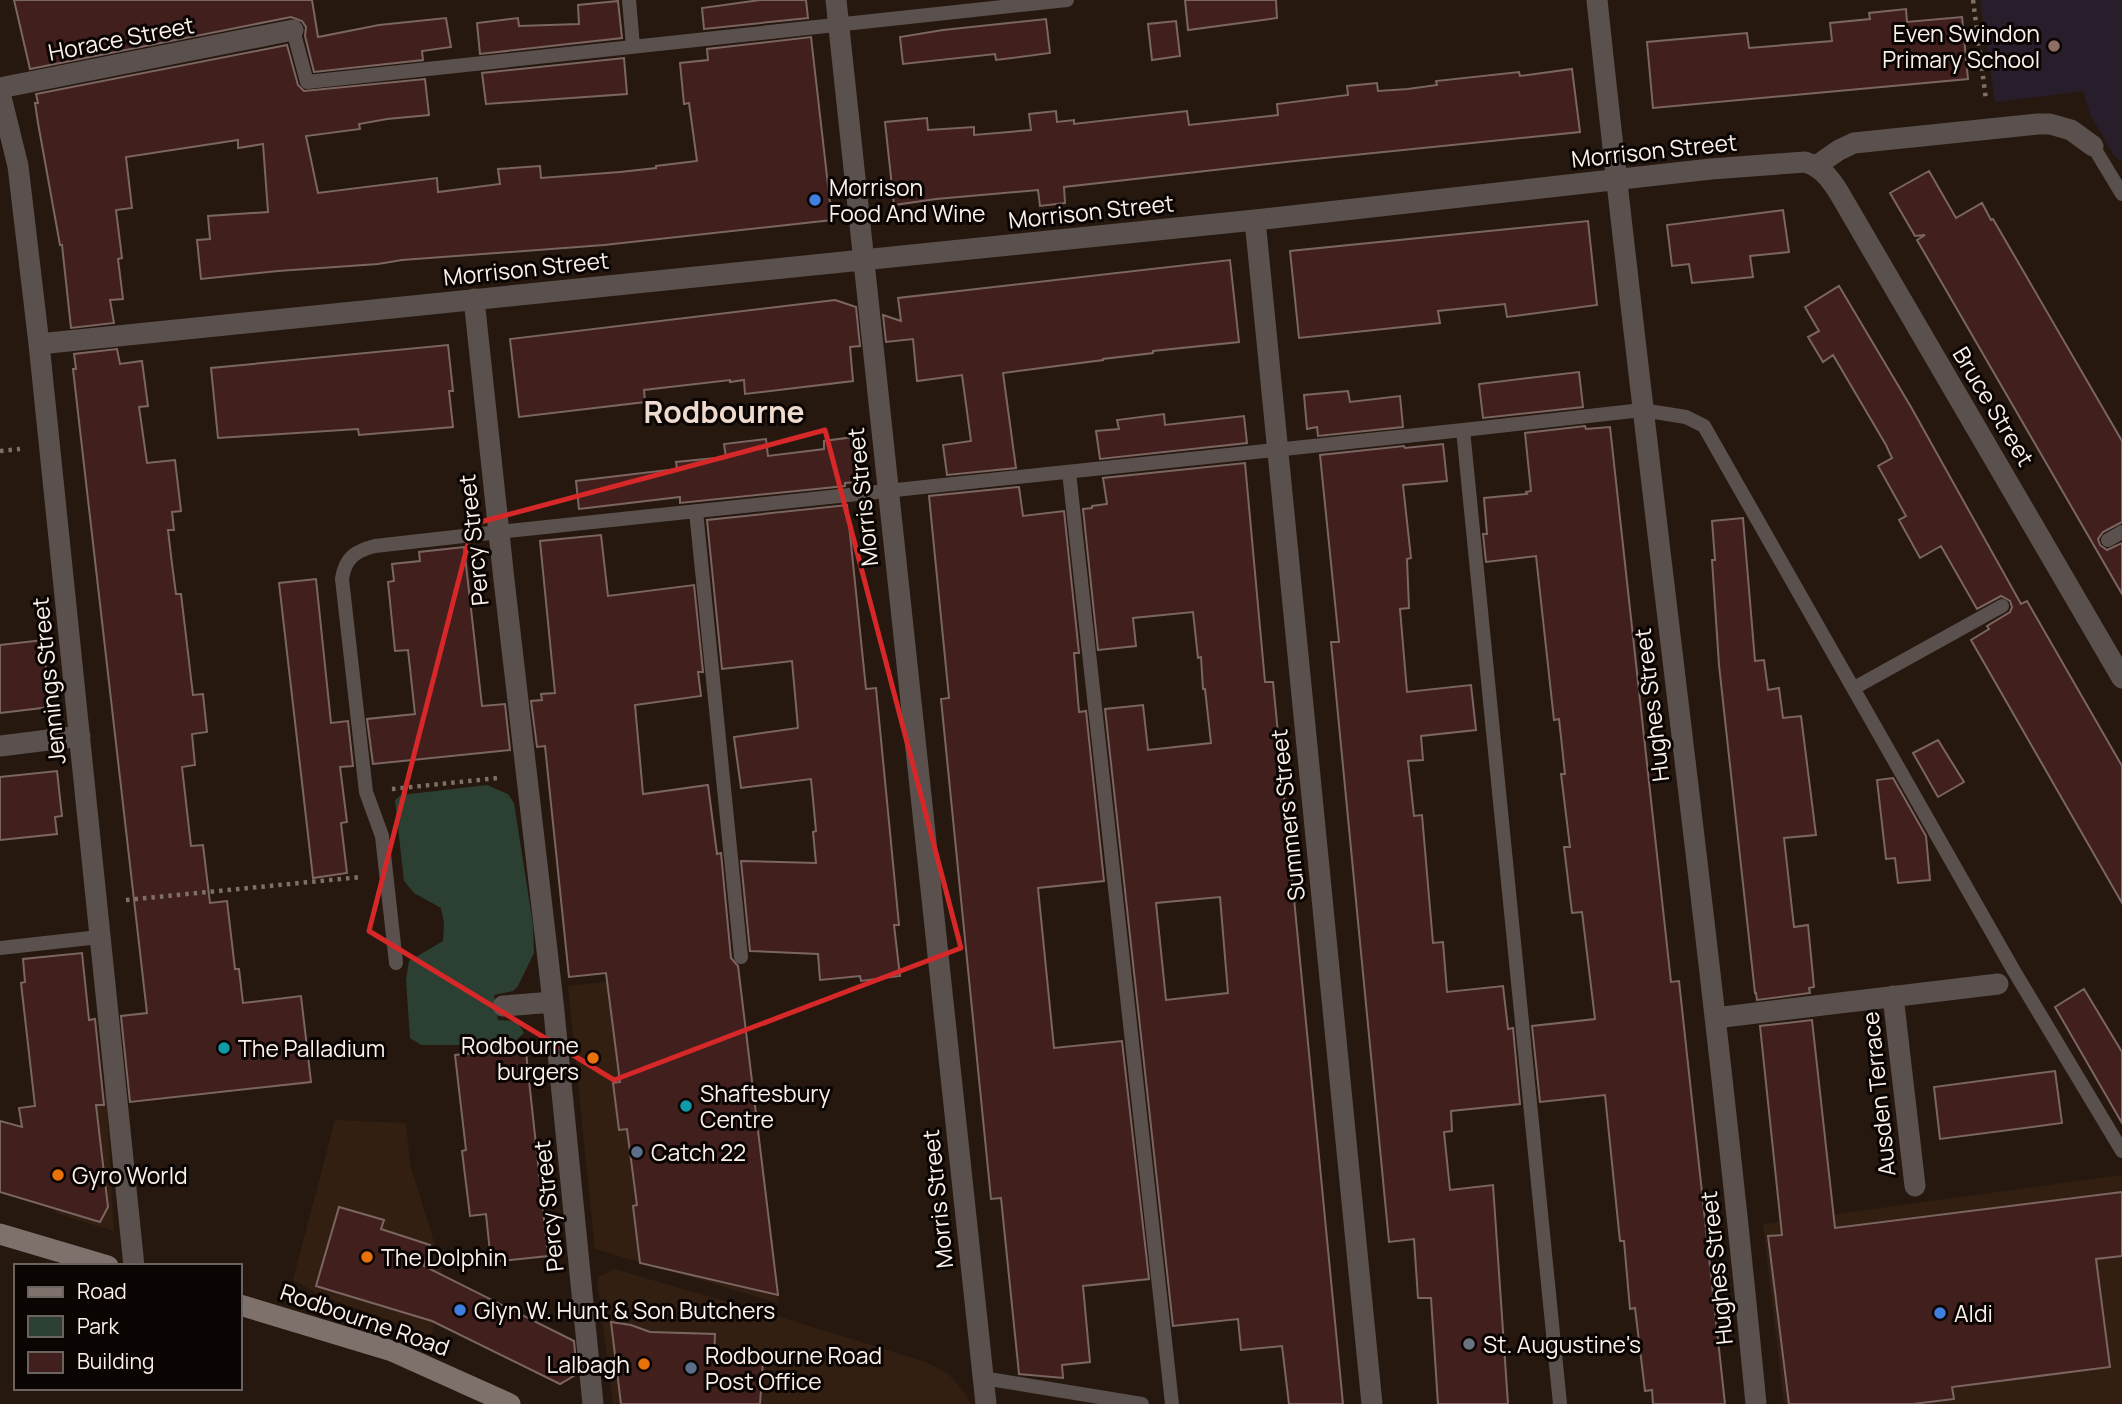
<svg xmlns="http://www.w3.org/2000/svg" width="2122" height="1404" font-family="Manrope,sans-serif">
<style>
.built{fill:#331f12}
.education{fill:#281e2b}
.green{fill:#2b3f32}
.building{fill:#401f1c;stroke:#7b6562;stroke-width:2;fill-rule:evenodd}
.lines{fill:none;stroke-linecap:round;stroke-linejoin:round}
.path{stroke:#7d7068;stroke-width:4.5;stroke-dasharray:3.5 5;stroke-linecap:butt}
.lane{stroke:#5a514e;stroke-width:14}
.street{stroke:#5a514e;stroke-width:21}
.secondary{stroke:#7e706b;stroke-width:21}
.marked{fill:none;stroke:#d62828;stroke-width:5;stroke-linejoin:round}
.education-dot{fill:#8d6e63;stroke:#0a0503;stroke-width:2.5}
.shop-dot{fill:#3f7fe0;stroke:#0a0503;stroke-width:2.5}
.culture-dot{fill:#0f9aa8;stroke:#0a0503;stroke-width:2.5}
.food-dot{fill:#e8710a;stroke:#0a0503;stroke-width:2.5}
.service-dot{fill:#5c6f8a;stroke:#0a0503;stroke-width:2.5}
.worship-dot{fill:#6b7280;stroke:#0a0503;stroke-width:2.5}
.labels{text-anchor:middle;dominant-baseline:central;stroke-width:6;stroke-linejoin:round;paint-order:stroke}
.poi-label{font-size:23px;fill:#fbf0ea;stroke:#0a0503;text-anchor:start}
.street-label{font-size:23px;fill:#fbf0ea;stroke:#0a0503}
.district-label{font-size:30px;font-weight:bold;fill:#efdbce;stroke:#0a0503}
</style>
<rect width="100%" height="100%" fill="#26180e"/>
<path class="built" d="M739,967L778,1303L595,1249L568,986Z
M106,1094L114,1231L55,1213L62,1097Z
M335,1120L406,1123L410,1164L442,1268L432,1336L322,1296L293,1280Z
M2122,1175V1404H1784L1763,1224Z
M614,1269L780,1317L926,1362L948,1374L966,1394L970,1404H613L597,1278Z"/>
<path class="education" d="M1980,0H2122V162L2114,156L2090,114L2083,91L1995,102Z"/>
<path class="green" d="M487,785L508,794L514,803L533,925L534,953L518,986L513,991L494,995L498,1020C511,1021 517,1019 524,1033L515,1041L487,1045H421L410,1038L406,980L409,961L443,941L444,923L441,908L414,893L404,881L395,800L401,795Z"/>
<path class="building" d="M14,0H312L318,37L379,25L446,18L451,47L422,51L423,60L314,72L305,36L306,27L302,21L291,17L30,69Z
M760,0H806L808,18L704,29L702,8Z
M1185,0H1276L1277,18L1188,30Z
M618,1L622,38L480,54L477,23L518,18L519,26L579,24L578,5Z
M1906,9L1907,22L1962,17L1968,79L1653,108L1647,42L1747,33L1749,48L1832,41L1830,23L1870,19L1869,13Z
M1046,19L1050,53L996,60L995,54L903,64L900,37L943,30Z
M1176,21L1180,56L1152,60L1148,24Z
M811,37L832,220L604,245L402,260L378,264L278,271L201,279L197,240L210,239L208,216L268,212L263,144L238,148V140L126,157L132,208L116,210L122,258L118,259L123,299L110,300L114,323L71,328L62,245H60L38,123L35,103H38L36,94L287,45L298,85L304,91L425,79L429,115L387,119L359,124L360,129L306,136L318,193L437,178L438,192L500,184L498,169L540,166L541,178L620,172L656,168V166L697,161L689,103L684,104L680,63L708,60L707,49Z
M624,58L627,94L486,104L482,73Z
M1572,69L1580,132L1295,161L1064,187L1065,203L1040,206L1038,190L936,199L894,205L885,122L927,118L928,130L974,127V135L1031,130L1029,114L1056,111L1057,122L1074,120V124L1187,111L1189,125L1278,115L1277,104L1348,95L1347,86L1377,83L1378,91L1408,89L1437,85L1436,81L1519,72L1520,76Z
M1929,171L1956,218L1982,203L1991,220L1993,219L2122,441V522L2103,532L2098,539L2100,545L2107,550L2122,543V594L1917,240L1925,235L1915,236L1890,193Z
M1783,210L1789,252L1750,256L1753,277L1692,283L1689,264L1672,266L1667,225Z
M1588,221L1597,305L1507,317L1505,304L1438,311L1440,323L1299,338L1290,251Z
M1230,260L1239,342L1153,351V353L1103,359V360L1003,373L1016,468L947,475L943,445L971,441L962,375L917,381L913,339L886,342L883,315L901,321L898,298Z
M1839,286L1911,407L2021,604L2027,601L2122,766V903L1971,640L1989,629L1987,626L2010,612L2012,607L2010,601L2001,596L1977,609L1941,546L1920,558L1899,520L1906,516L1878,466L1892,458L1886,445L1833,355L1823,362L1808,337L1819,331L1805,307Z
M835,300L856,307L860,346L850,347L853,381L745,394L744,380L730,382V380L644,390L645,402L519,417L510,339Z
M448,345L453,391H449L453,427L359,435L358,429L218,438L211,368Z
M117,349L120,364L142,361L148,406L139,407L147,463L175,460L181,511L172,512L174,530H168L172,564L176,594H181L193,695L203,694L207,732L192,734L195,765L182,767L191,846L203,845L210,903L227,901L235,969H239L243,1003L301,996L311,1082L130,1102L121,1016L147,1013L73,369H76L74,354Z
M1579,372L1583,407L1483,418L1479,384Z
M1348,391L1350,402L1400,396L1403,427L1318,436L1317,427L1307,429L1304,395Z
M1164,414L1165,425L1244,416L1247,443L1100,459L1096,431L1119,429L1117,420Z
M1585,426L1586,429L1610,427L1671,982L1679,981L1725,1404H1653L1652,1390L1645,1391L1635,1308L1630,1309L1624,1241H1620L1605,1095L1540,1102L1532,1026L1595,1019L1582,912L1572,913L1564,847H1570L1561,774H1565L1559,719L1554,720L1536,556L1486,562L1483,534H1487L1484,498L1527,494L1526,492L1531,491L1525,433Z
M854,437L859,482L845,483V486L680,503V497L579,509L576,481L677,469L676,462L726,457L724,444L766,439L768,456L824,449V441Z
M1443,444L1447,481L1403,485L1411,558L1407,559L1409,608L1400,609L1407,692L1471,685L1476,730L1421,736L1423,760L1408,761L1414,816L1422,815L1433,943L1443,942L1447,992L1503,986L1508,1029L1513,1028L1520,1104L1451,1111L1452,1131L1444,1132L1450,1190L1493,1185L1508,1404H1438L1431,1298H1418L1414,1239L1389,1242L1331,642H1339L1320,455L1404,446L1405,448Z
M1245,463L1265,682H1273L1343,1404H1289L1282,1346L1241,1350L1238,1319L1173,1326L1105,709L1143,705L1148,750L1211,743L1205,689H1203L1201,657L1198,658L1193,612L1133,618L1136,646L1098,650L1083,509L1092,508V506L1107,504L1103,478ZM1220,897L1228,993L1166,1000L1156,903Z
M1019,487L1023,516L1064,511L1079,653H1074L1079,712L1086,711L1104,881L1038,888L1054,1048L1122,1041L1149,1279L1083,1286L1090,1362L1062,1365L1063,1378L1019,1374L1001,1198L991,1199L941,699L949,698L929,496Z
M847,505L866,689L876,688L899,925H894L900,976L861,981L860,976L820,980L818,954L750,951L741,861L816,863L813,832L816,831L811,779L741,788L734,737L798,728L792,661L722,669L707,520Z
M1743,518L1755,661L1764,660L1768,690L1779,688L1783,718L1801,716L1816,835L1784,838L1794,927L1808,925L1814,987L1809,988L1810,993L1757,1000L1756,993H1755L1719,665L1712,560H1715L1712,521Z
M601,535L608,596L694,585L703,672H698L701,696L635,705L643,794L708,785L717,854L721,853L731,958L738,966L778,1295L640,1263L633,1206L637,1205L627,1129L619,1130L613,1083L620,1082L606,973L569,977L545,746L537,747L531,701L542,700L541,694L555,693L540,541Z
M464,547L482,706L505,704L510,750L373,764L367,719L415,714L408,650L395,651L388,582L394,581L392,564L420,561L419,552Z
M316,579L331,723L348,721L353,766L340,767L347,822L341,823L347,873L313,878L279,583Z
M43,640L50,707L0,713V645Z
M1938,740L1964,782L1938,797L1913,753Z
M57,771L62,816L55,817L57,834L0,840V777Z
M1893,778L1926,836L1930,880L1898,883L1895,858L1886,859L1877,780Z
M82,953L89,1020L95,1019L104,1105H96L108,1207L100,1222L0,1192V1121L22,1127L19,1108L35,1106L21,983L25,982L23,959Z
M2084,989L2122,1052V1123L2055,1007Z
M1812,1020L1835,1228L2122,1192V1256L2096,1259L2110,1367L1952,1387L1954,1399L1913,1404H1789L1768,1236L1782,1235L1760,1026Z
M525,1043L548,1256L491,1262L486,1214L470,1216L462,1151L466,1150L455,1055L485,1052L484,1047Z
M2055,1071L2062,1123L1940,1139L1934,1087Z
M339,1207L384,1220L381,1229L430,1245L424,1266L574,1341L577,1374L560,1384L432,1321L316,1286Z
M611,1322L631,1325L650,1332L715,1334L714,1358L763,1361L760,1404H621Z"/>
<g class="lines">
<path class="path" d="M1973,0L1986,100
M0,451L20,449
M392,789L498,778
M126,900L361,877"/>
<path class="lane" d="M629,0L633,46
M293,30L307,82L1067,0
M2093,146L2122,194
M1463,430L1560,1404
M1069,472L1172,1404
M696,511L741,957
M2108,540L2122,532
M1854,688L2002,606
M0,948L99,937
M396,963L382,836L366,792L342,579C345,558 355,551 375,546L499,532L1463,430L1642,410L1686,417L1704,426L2014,971L2122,1151
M983,1378L1142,1404"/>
<path class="street" d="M836,0L986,1404
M1597,0C1646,468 1711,935 1756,1404
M0,88L293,30
M0,93L18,166L39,344L134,1266
M1816,166L1839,150L1854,143L2038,124H2050L2071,130L2093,146
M1255,220L1372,1404
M474,299L504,580L553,1002L593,1404
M39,344L1255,220L1711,169L1805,162C1821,167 1829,177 1838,191L2122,678
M0,746L80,736
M1893,996L1915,1186
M503,1006L553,1002
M1715,1018L1998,984"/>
<path class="secondary" d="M0,1234L108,1266
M240,1305L392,1351L510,1404"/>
</g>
<path class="marked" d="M825,430L961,948L614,1080L369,931L473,524Z"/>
<circle class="education-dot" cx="2054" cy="46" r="7"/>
<g class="shop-dot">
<circle cx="815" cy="200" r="7"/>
<circle cx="460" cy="1310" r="7"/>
<circle cx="1940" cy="1313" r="7"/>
</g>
<g class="culture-dot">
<circle cx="224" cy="1048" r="7"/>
<circle cx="686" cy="1106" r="7"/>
</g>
<g class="food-dot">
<circle cx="593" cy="1058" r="7"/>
<circle cx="58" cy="1175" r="7"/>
<circle cx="367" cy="1257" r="7"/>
<circle cx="644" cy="1364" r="7"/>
</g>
<g class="service-dot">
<circle cx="637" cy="1152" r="7"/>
<circle cx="691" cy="1368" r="7"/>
</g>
<circle class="worship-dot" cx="1469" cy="1344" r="7"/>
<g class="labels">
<g class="poi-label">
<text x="2040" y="33" text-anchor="end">Even Swindon<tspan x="2040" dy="26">Primary School</tspan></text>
<text x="829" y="187">Morrison<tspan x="829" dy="26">Food And Wine</tspan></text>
<text x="579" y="1045" text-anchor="end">Rodbourne<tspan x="579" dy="26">burgers</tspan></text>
<text x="238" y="1048">The Palladium</text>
<text x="700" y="1093">Shaftesbury<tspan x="700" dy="26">Centre</tspan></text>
<text x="651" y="1152">Catch 22</text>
<text x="72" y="1175">Gyro World</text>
<text x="381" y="1257">The Dolphin</text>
<text x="474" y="1310">Glyn W. Hunt &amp; Son Butchers</text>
<text x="1954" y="1313">Aldi</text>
<text x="1483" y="1344">St. Augustine's</text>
<text x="705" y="1355">Rodbourne Road<tspan x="705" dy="26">Post Office</tspan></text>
<text x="630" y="1364" text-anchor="end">Lalbagh</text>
</g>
<g class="street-label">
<text transform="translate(121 38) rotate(-11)">Horace Street</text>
<text transform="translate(1654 150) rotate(-6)">Morrison Street</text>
<text transform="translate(1091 211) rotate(-6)">Morrison Street</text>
<text transform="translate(526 268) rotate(-6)">Morrison Street</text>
<text transform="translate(1994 406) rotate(59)">Bruce Street</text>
<text transform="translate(862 497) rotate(-96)">Morris Street</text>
<text transform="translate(473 540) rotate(-96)">Percy Street</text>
<text transform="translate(48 681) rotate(-96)">Jennings Street</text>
<text transform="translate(1651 705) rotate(-97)">Hughes Street</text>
<text transform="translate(1287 815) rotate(-96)">Summers Street</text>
<text transform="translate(1878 1094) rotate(-96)">Ausden Terrace</text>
<text transform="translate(937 1199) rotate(-96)">Morris Street</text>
<text transform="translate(548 1206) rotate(-96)">Percy Street</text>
<text transform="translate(1716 1268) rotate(-96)">Hughes Street</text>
<text transform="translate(365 1319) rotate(19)">Rodbourne Road</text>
</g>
<g class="district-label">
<text x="724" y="411">Rodbourne</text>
</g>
</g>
<rect x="14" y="1264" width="228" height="126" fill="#0a0503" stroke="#6a635f" stroke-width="2"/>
<rect x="28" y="1287" width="35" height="10" fill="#7e706b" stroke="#6a635f" stroke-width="2"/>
<text x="77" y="1299" font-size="21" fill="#fbf0ea">Road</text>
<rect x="28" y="1316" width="35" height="21" fill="#2b3f32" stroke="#6a635f" stroke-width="2"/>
<text x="77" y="1334" font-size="21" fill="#fbf0ea">Park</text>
<rect x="28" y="1352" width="35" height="21" fill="#401f1c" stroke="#6a635f" stroke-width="2"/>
<text x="77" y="1369" font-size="21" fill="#fbf0ea">Building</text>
</svg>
